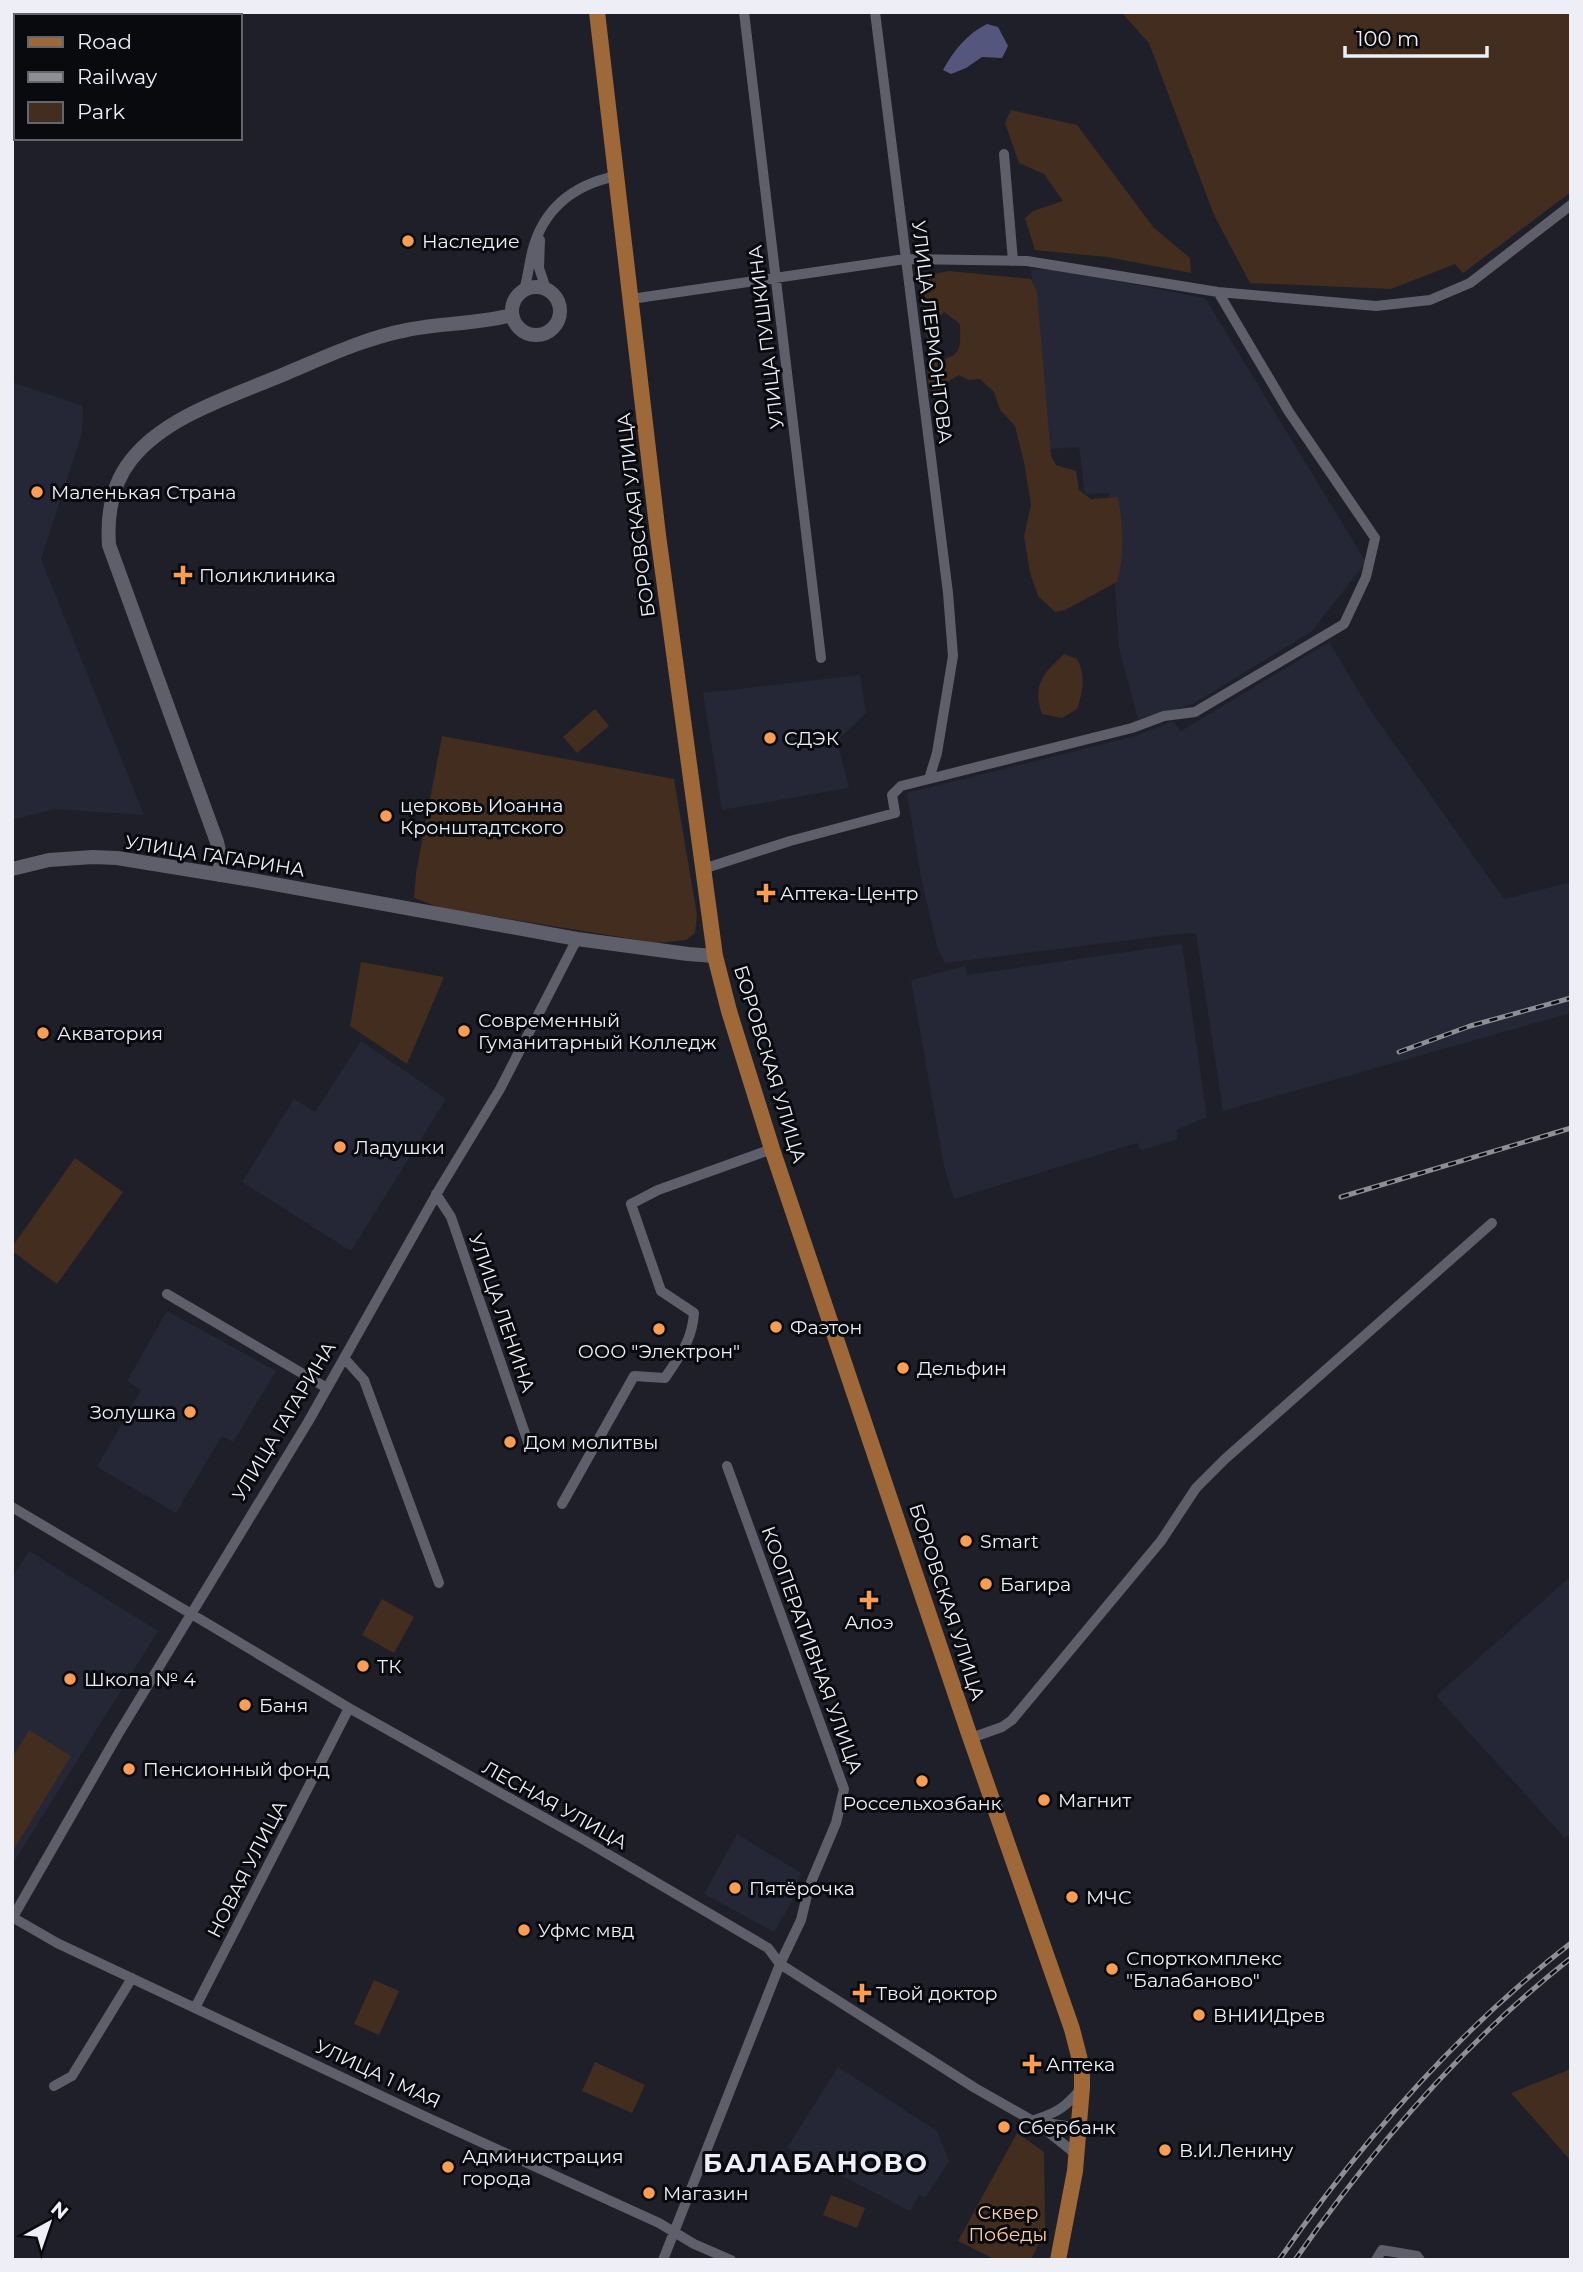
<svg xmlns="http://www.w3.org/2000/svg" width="1583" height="2272" font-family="Montserrat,sans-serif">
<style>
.built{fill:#262736}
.green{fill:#422d1f}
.water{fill:#55567e}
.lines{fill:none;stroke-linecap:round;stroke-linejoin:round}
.street{stroke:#5e5f6b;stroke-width:10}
.secondary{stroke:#5e5f6b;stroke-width:14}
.primary{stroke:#9f6838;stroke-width:16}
.rail-casing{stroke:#8d8e96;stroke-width:5}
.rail{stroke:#090a0e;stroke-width:2.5;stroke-dasharray:8;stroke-linecap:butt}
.poi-dot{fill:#fc9d54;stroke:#090a0e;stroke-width:2.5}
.labels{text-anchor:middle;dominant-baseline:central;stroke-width:6;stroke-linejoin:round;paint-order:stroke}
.poi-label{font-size:19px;fill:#eeeff6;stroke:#090a0e;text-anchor:start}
.street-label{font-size:19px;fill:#eeeff6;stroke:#090a0e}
.park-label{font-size:19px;fill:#fecaa6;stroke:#090a0e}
.district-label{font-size:26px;font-weight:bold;letter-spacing:2px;fill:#eeeff6;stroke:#090a0e}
</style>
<rect width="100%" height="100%" fill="#1f1f29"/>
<path class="built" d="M1031,269L1057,270L1205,298L1366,562L1312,631L1193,704L1138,719L1119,648L1109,493L1085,494L1079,447L1050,449Z
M12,382L83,406L82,433L41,559L144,815L55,809L12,820Z
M1329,642L1368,707L1504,899L1571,882V1013L1223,1111L1196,933L1178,934L945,963L937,947L921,877L907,793L1135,736L1173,721L1181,731Z
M860,675L866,713L837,741L849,788L722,810L703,693Z
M1182,944L1207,1117L1176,1130L1178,1139L1141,1150L1137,1143L954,1199L944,1166L911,980L965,966L967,975Z
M361,1041L446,1099L351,1251L242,1182L294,1099L315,1112Z
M167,1311L276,1371L233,1442L222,1436L176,1513L97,1467L141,1390L127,1381Z
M29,1551L158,1631L12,1865V1578Z
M1571,1576V1834L1565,1838L1436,1696Z
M737,1834L801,1873L792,1901L774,1932L704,1894Z
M838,2067L937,2131L949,2161L925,2198L919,2195L910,2211L787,2148Z"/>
<path class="green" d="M1121,12H1571V192L1463,273L1455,264L1391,289L1250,283L1214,215L1149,43Z
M1011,110L1077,125L1154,228L1190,258L1191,273L1107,257L1035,250L1025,218L1033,211L1063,201L1044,174L1019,163L1005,123Z
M949,271L1031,279L1037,292L1051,456L1056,465L1076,471L1079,490L1091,499L1118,497C1123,527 1125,553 1117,582L1065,610L1055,612L1038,596L1030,573L1024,536L1031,505L1024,462L1015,426L1000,410L994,392L980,379L968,380L959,375L949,381L937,396C927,389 927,376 928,365C959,353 961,359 960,324L944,312L935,321L931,349L926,351C929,325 919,299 929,275Z
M1064,654L1077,659C1086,675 1083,692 1077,709L1062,718L1042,714C1032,684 1043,674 1064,654Z
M595,709L609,726L577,753L563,737Z
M442,736L674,779L697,915L695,933L686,940L657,943L441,908L414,898L416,873Z
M361,962L444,977L407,1064L350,1026Z
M75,1158L123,1192L57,1284L12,1251V1247Z
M382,1599L414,1617L394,1653L362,1635Z
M29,1730L71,1756L12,1852V1758Z
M374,1980L399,1991L379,2035L354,2024Z
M595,2062L645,2085L632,2113L582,2091Z
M1571,2069V2161L1511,2093Z
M1017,2133L1044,2152L1045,2231L1031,2260H996L958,2241Z
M831,2195L865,2208L857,2228L823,2215Z"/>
<path class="water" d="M987,24L998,27L1008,46L1002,58L982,57L966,68L951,74L943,70C954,50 967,34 987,24Z"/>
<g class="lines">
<path class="street" d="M744,12L821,658
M1004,154L1013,261
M540,240L539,268L546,289
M524,290C528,277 529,265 532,252C543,209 573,185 616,176
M631,299L905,259L1027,261L1218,292L1376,306L1430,300L1470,283L1571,205
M929,779L1132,728L1164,716L1195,712L1344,624L1366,577L1375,538L1289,412L1218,292
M703,869L790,841L895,813L892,795L901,786L929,779L937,753L953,656L948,593L875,12
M436,1194L451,1217L529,1445
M167,1294L327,1388
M344,1358L364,1380L439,1583
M562,1504L634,1376L665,1378C680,1355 692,1341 694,1313L661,1291L631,1204L658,1190L772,1149
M12,1507L349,1708L584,1840L768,1948L780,1964L975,2088L1033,2121L1079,2128
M971,1738L1002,1727L1012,1720L1161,1541L1196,1488L1225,1459L1492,1223
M12,1917L57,1943L426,2117L659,2223L694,2244L731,2260
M13,1917L117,1736L308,1422L440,1188L500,1089L577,939
M195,2008L349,1708
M54,2086L72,2076L132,1978
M1037,2119C1059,2112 1066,2106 1081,2089
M1037,2123L1076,2154
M663,2260L780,1964L801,1920L809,1887L836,1823L844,1789L727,1466
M1376,2260L1382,2250L1417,2256L1420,2260"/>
<path class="secondary" d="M512 311a24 24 0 1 1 48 0a24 24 0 1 1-48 0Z
M12,869L49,860L93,857L117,858L252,880L577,939L688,954L715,956
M219,875L221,859L217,842L109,545C107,516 112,484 131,460C166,415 236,395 287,373C325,357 365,338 407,330C441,323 478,324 512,315"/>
<path class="primary" d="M597,12L658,535L715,956L729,1011L772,1149L967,1728L1072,2029L1082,2068V2087L1075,2171L1058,2260"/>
<defs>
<path id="rail" d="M1399,1052L1470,1026L1571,998
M1341,1197L1571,1128
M1279,2260C1361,2142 1457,2031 1571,1943
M1295,2260C1373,2148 1464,2042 1571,1958"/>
</defs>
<use href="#rail" class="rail-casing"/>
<use href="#rail" class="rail"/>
</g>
<g class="poi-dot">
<circle cx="408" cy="241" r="7"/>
<circle cx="37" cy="492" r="7"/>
<path d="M179.5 564.5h7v7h7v7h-7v7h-7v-7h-7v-7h7z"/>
<circle cx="770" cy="738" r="7"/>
<circle cx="386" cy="816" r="7"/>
<path d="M762.5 882.5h7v7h7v7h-7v7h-7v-7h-7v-7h7z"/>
<circle cx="464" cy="1031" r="7"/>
<circle cx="43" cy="1033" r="7"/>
<circle cx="340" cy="1147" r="7"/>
<circle cx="776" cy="1327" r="7"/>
<circle cx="659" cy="1329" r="7"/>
<circle cx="903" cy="1368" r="7"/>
<circle cx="190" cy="1412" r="7"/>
<circle cx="510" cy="1442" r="7"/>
<circle cx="966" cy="1541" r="7"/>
<circle cx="986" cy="1584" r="7"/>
<path d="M865.5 1589.5h7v7h7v7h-7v7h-7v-7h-7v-7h7z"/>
<circle cx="363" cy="1666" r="7"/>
<circle cx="70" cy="1679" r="7"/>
<circle cx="245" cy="1705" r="7"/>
<circle cx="129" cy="1769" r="7"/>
<circle cx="922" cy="1781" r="7"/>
<circle cx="1044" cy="1800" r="7"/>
<circle cx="735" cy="1888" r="7"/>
<circle cx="1072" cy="1897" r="7"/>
<circle cx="524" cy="1930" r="7"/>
<circle cx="1112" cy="1969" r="7"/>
<path d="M858.5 1982.5h7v7h7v7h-7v7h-7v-7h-7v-7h7z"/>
<circle cx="1199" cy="2015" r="7"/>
<path d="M1028.5 2053.5h7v7h7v7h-7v7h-7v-7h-7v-7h7z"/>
<circle cx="1004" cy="2127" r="7"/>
<circle cx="1165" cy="2150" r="7"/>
<circle cx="448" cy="2167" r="7"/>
<circle cx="649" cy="2193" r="7"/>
</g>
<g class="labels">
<g class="poi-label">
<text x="422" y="241">Наследие</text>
<text x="51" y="492">Маленькая Страна</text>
<text x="199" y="575">Поликлиника</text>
<text x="784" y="738">СДЭК</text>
<text x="400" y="805">церковь Иоанна<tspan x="400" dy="22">Кронштадтского</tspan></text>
<text x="780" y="893">Аптека-Центр</text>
<text x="478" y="1020">Современный<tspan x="478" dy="22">Гуманитарный Колледж</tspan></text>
<text x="57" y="1033">Акватория</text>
<text x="354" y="1147">Ладушки</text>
<text x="790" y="1327">Фаэтон</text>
<text x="659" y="1351" text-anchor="middle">ООО "Электрон"</text>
<text x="917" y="1368">Дельфин</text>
<text x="176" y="1412" text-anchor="end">Золушка</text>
<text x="524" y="1442">Дом молитвы</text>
<text x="980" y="1541">Smart</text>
<text x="1000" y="1584">Багира</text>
<text x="869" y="1622" text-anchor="middle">Алоэ</text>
<text x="377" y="1666">ТК</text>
<text x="84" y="1679">Школа № 4</text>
<text x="259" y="1705">Баня</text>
<text x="143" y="1769">Пенсионный фонд</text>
<text x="1058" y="1800">Магнит</text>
<text x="922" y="1803" text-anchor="middle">Россельхозбанк</text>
<text x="749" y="1888">Пятёрочка</text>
<text x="1086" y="1897">МЧС</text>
<text x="538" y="1930">Уфмс мвд</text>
<text x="1126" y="1958">Спорткомплекс<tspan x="1126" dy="22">"Балабаново"</tspan></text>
<text x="876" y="1993">Твой доктор</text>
<text x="1213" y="2015">ВНИИДрев</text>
<text x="1046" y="2064">Аптека</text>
<text x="1018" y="2127">Сбербанк</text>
<text x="1179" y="2150">В.И.Ленину</text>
<text x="462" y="2156">Администрация<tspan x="462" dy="22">города</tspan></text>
<text x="663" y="2193">Магазин</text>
</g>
<g class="street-label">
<text transform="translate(932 332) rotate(83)">УЛИЦА ЛЕРМОНТОВА</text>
<text transform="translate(766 337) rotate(-97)">УЛИЦА ПУШКИНА</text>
<text transform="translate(636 515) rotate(-97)">БОРОВСКАЯ УЛИЦА</text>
<text transform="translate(215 856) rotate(9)">УЛИЦА ГАГАРИНА</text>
<text transform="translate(770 1064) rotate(73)">БОРОВСКАЯ УЛИЦА</text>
<text transform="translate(502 1313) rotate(71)">УЛИЦА ЛЕНИНА</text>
<text transform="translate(284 1421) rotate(-59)">УЛИЦА ГАГАРИНА</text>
<text transform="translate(947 1602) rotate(72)">БОРОВСКАЯ УЛИЦА</text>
<text transform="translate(812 1650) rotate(70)">КООПЕРАТИВНАЯ УЛИЦА</text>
<text transform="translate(555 1805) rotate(29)">ЛЕСНАЯ УЛИЦА</text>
<text transform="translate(247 1869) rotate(-63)">НОВАЯ УЛИЦА</text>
<text transform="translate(378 2074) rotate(25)">УЛИЦА 1 МАЯ</text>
</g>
<g class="park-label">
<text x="1008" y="2212">Сквер<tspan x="1008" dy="22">Победы</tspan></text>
</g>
<g class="district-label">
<text x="816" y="2163">БАЛАБАНОВО</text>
</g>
</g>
<rect width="1583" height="2272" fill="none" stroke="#eeeff6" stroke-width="28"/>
<rect x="14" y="14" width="228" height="126" fill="#090a0e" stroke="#65666b" stroke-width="2"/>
<rect x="28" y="37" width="35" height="10" fill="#9f6838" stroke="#65666b" stroke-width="2"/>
<text x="77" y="49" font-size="21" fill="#eeeff6">Road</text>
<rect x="28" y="72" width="35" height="10" fill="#8d8e96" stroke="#65666b" stroke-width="2"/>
<text x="77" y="84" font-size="21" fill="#eeeff6">Railway</text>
<rect x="28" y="102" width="35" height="21" fill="#422d1f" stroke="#65666b" stroke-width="2"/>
<text x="77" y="119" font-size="21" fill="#eeeff6">Park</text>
<g transform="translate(49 2223) rotate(40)" stroke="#090a0e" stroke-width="5" paint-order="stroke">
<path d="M0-5L12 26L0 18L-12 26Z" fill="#eeeff6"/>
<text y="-10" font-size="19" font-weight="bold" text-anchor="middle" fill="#eeeff6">N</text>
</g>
<path d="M1345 46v10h142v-10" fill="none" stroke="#eeeff6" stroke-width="3.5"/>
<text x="1356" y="46" font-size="21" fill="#eeeff6" stroke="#090a0e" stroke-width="5" paint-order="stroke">100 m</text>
</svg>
